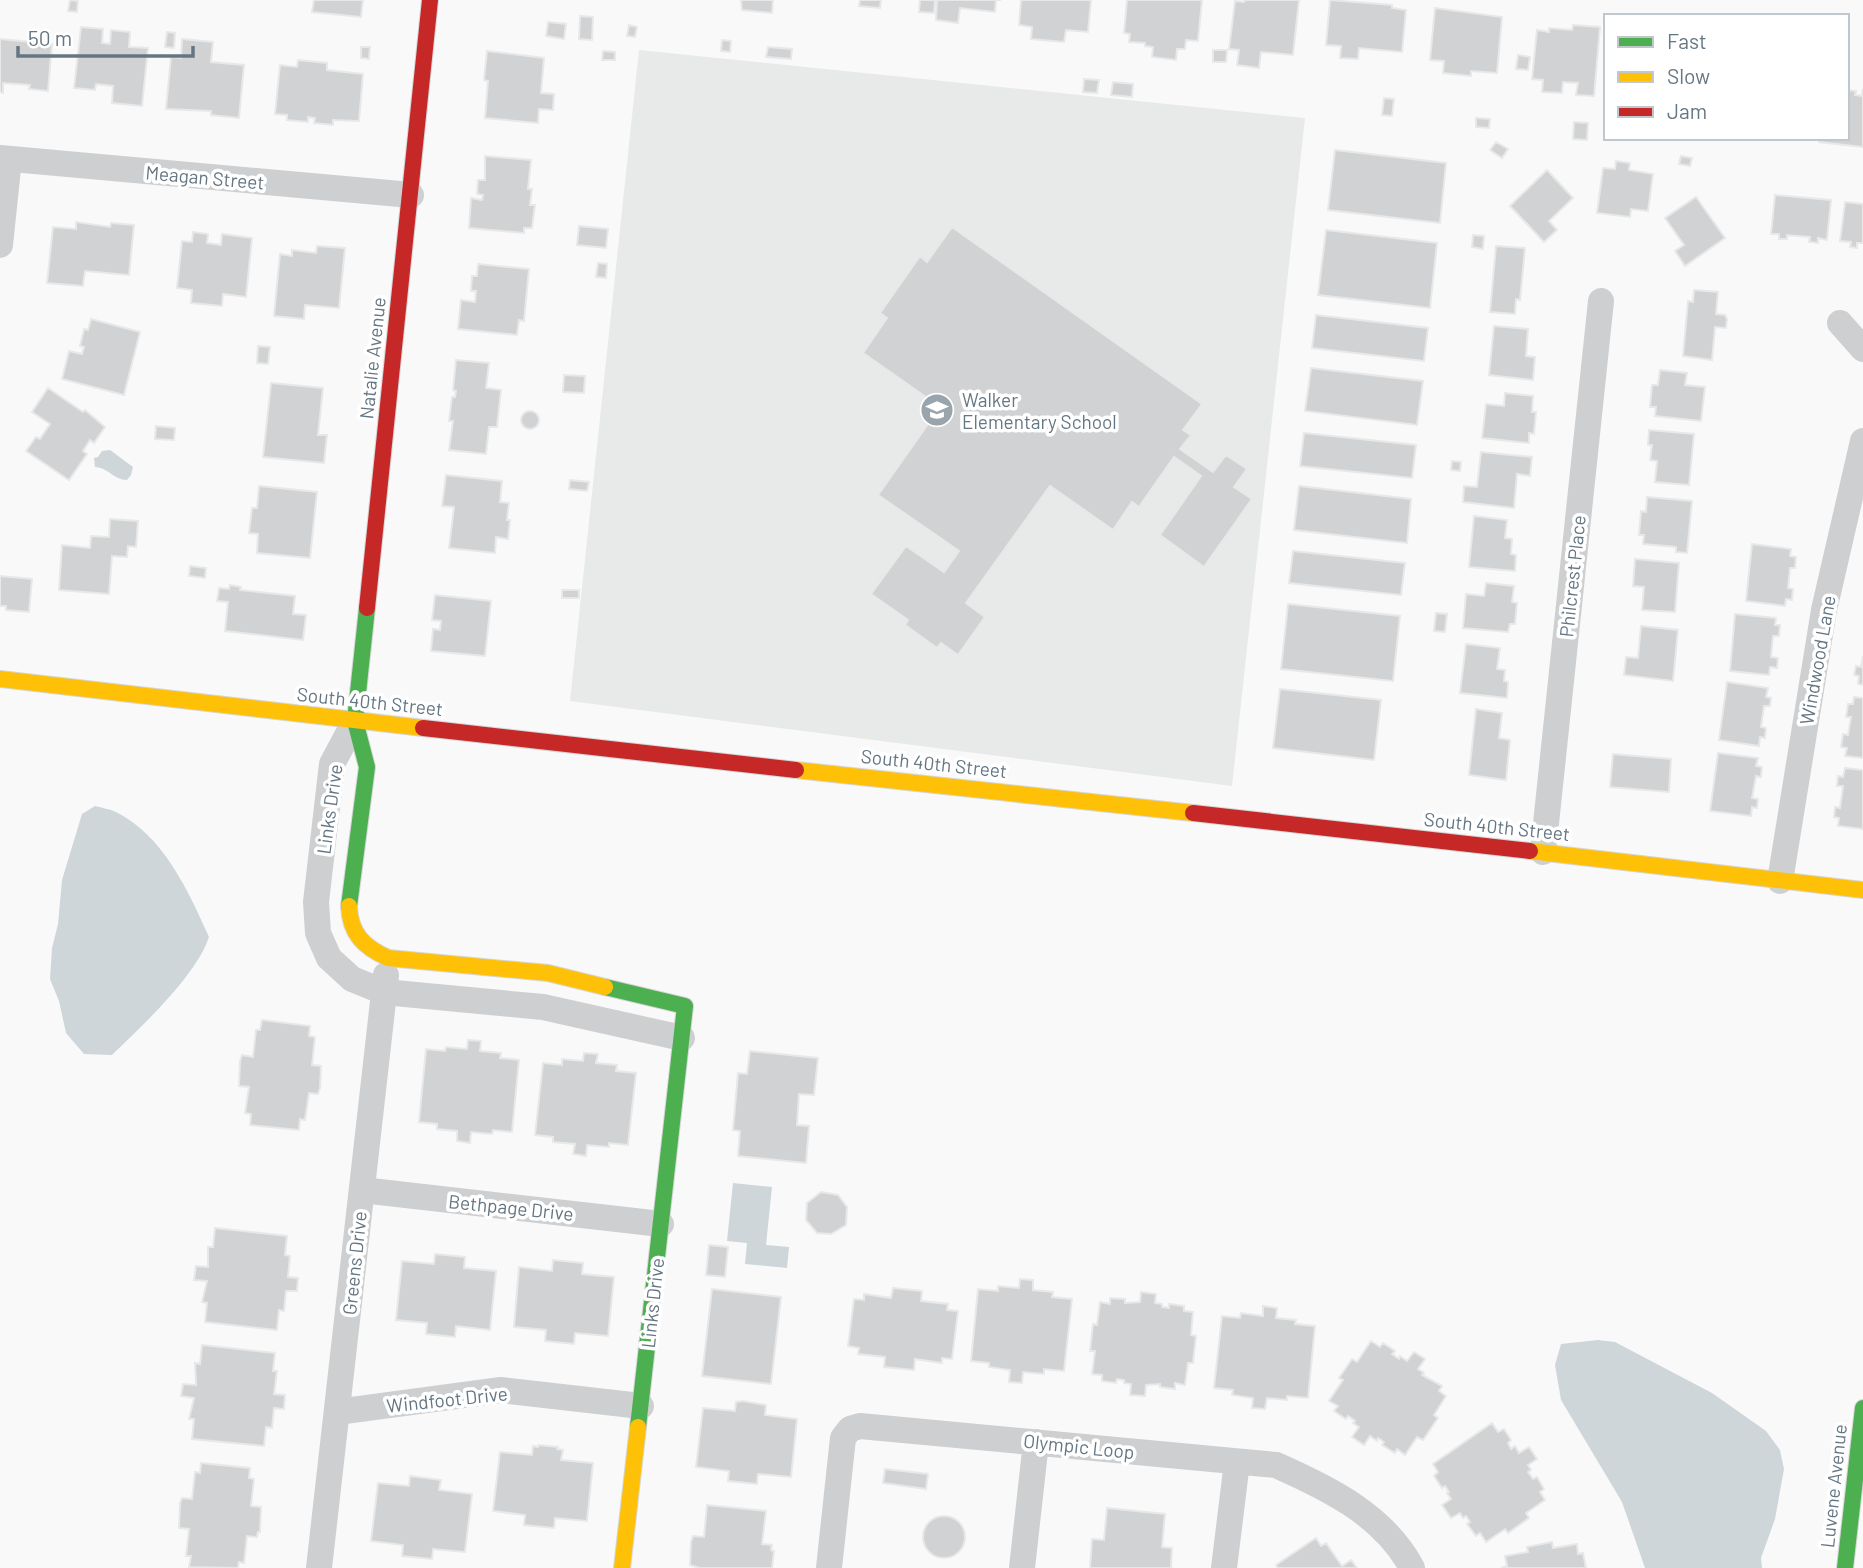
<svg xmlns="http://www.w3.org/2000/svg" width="1863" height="1568" font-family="Barlow,sans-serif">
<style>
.built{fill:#e8e9e9}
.water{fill:#ced6d9}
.building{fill:#d0d2d3;stroke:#e8e8e8;stroke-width:2}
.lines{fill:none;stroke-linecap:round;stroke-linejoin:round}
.fast-casing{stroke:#d5d6d7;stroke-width:18}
.slow-casing{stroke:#d5d6d7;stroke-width:18}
.jam-casing{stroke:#d5d6d7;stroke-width:18}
.street{stroke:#cecfd0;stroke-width:26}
.fast{stroke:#4caf50;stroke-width:16}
.slow{stroke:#ffc107;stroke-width:16}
.jam{stroke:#c62828;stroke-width:16}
.labels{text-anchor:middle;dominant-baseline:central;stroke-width:7;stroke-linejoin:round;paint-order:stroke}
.street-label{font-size:19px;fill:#657683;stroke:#fff}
.poi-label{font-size:19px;fill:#657683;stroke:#fff;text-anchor:start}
</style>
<rect width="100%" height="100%" fill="#f9f9f9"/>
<path class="built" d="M639,50L1305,118L1232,786L570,701Z"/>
<path class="water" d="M110,450L133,467L131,475L127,480C114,480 107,467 95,467L94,458L98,457L102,451Z
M95,806C102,808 110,809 116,812C163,835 189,892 209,937C196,976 142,1026 112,1055L84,1054L66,1033L59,1001L50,979L52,948L58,924L62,880L82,814Z
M733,1183L772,1187L766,1245L789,1247L787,1268L745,1264L747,1243L727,1241Z
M1598,1340L1615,1342L1712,1393L1766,1431L1780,1450L1784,1469L1775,1519L1761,1558L1762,1568H1645L1622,1502L1561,1400L1555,1365L1561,1344Z"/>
<path class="building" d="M70,0L78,1L77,12L68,11Z
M314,0H363L361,17L312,12Z
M741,0H773L772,13L742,10Z
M860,0H881L880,8L859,6Z
M920,0H935L934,13L919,12Z
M937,0H1001H996L995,12L960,8L958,23L936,20Z
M1021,0H1091L1088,32L1066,30L1064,42L1031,39L1032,27L1019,25Z
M1127,0H1202L1198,41L1186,40L1185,49H1177L1176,60L1152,57L1153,47L1145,46V43L1129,42L1130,34L1124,33Z
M1245,0H1299L1293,55L1261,52L1259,68L1237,65L1239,50L1229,49L1235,1L1244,2Z
M1330,0L1392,5V8L1406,10L1402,52L1359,48L1358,59L1340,58L1341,46L1326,45Z
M1435,8L1502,17L1497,73L1471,71V76L1443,73L1444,61L1430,60Z
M580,16L593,17L592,40L579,39Z
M548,22L566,24L564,39L546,36Z
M629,25L637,27L635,37L627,36Z
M1573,25L1600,27L1594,96L1576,95L1578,83L1563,82L1562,93L1542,92L1543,80L1532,79L1537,30L1549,32V28L1572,30Z
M81,27L103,29L102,43L110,44L111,30L130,32L129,47L148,48L142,106L112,103L113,86L96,84L95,90L74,88Z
M167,32L175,33L174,48L165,47Z
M0,39L52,44L48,91L29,89L30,85L3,83V93L0,92Z
M182,39L213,42L211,62L244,65L239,118L211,115V111L166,109L171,57L181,58Z
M722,40L731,41L730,52L721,51Z
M361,47H370L369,59L361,58Z
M768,47L792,49L791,59L766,57Z
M1213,50H1227L1226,62H1213Z
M487,51L544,58L541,93L554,94L553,110L539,109L538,123L485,118L488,81L484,80Z
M603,51L615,52V60H602Z
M1518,55L1530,57L1528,70L1516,69Z
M298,60L327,63V70L363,74L359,121L333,120V125L314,123L315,118L308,117V122L287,120V115L275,114L280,65L297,67Z
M1084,79L1099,80L1097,93L1083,92Z
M1113,82L1133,84L1132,97L1111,95Z
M1863,89V147L1819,142V138H1847V90L1856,91L1855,95L1862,96Z
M1384,98L1394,99L1392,116L1382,115Z
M1476,118L1490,119L1489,128L1476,127Z
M1574,122L1588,123L1587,140L1573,139Z
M1496,142L1508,149L1502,158L1490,150Z
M1335,150L1446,163L1440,223L1328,210Z
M485,156L531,160L528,189H532L530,205H535L532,228H524V233L469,228L471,198L482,200L483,195L477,194L478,180H485Z
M1681,156L1692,158L1690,166L1679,164Z
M1616,161L1630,163L1629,170L1653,174L1648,211L1631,209L1630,217L1597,213L1603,168L1615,169Z
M1547,170L1573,198L1549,221L1557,230L1544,242L1510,206Z
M1775,195L1831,200L1827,240L1818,238V243L1809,242L1810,237L1787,235V239H1779V234H1771Z
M1696,197L1725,238L1685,266L1675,251L1684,245L1665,218Z
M1845,202L1863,204V243H1857V248L1850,247L1851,242L1840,241Z
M76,222L110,227L111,223L134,225L129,275L85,271L83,286L47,283L53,227L76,229Z
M579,226L608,229L606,248L577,245Z
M952,227L1202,404L1183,430L1191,435L1180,449L1213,472L1226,455L1247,469L1234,487L1252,499L1204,567L1160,535L1201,476L1174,457L1139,507L1132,502L1113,530L1050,486L966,603L985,617L958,655L941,643L937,648L905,625L908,620L871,594L906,546L944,572L959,551L878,495L940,407L863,353L887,318L880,313L920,256L927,262Z
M1326,230L1437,243L1430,308L1318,295Z
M193,232L208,234L207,243L221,245L222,234L252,238L246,297L223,294L222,306L191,303L192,290L177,288L182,241L192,242Z
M1473,235L1484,236L1483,249L1472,247Z
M317,246L345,248L339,308L305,305L304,319L274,316L280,254L292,256V250L316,253Z
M1496,246L1525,248L1520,300L1516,299L1515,314L1490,312Z
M598,263L607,264L606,278L596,277Z
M478,264L529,269L524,321L519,320L517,335L458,329L461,300L475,302L476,291H471L472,276H477Z
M1694,290L1718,292L1716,314L1725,315L1727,319L1726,328L1715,327L1712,360L1683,356L1688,301L1693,302Z
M1316,315L1428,328L1424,361L1312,348Z
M91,319L140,332L124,395L62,379L69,351L82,354L84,347L80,346L84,329L88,330Z
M1494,326L1528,329L1526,356L1535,357L1533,380L1489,375Z
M258,346L270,347L268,364L257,363Z
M456,360L489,363L486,388L501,390L497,427H489L486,454L449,450L453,421H449L452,397H455L456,391L453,390Z
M1311,368L1423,381L1417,425L1305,411Z
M1660,370L1687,373L1685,385L1705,387L1701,421L1655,416L1656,407H1650L1652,385H1658Z
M564,375L585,376L584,393L563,392Z
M271,383L323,388L318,435H327L324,463L263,457Z
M48,388L83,412L85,410L105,427L94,443L90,440L83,451L87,454L69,480L26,451L36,437L40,439L50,424L32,412Z
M1505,393L1533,396L1532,412H1536L1534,434L1529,433V443L1482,438L1486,404L1504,406Z
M521 420a9 9 0 1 1 18 0a9 9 0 1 1-18 0Z
M156,426L175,428L174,440L155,439Z
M1649,430L1694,434L1689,485L1655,482L1657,461L1650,460L1652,445H1648Z
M1304,433L1416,445L1412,478L1300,466Z
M1481,452L1532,457L1530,476L1517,474L1514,508L1463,502L1464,486L1477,487Z
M1452,461L1461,462L1460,471L1451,470Z
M446,475L502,481L500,502L509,503L507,520H510L508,539L496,537L495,553L449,548L454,507L442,506Z
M570,480L589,482L587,491L569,489Z
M259,486L317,492L310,558L257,553L258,534L249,533L252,508H257Z
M1299,486L1411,499L1407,543L1294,530Z
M1647,497L1692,501L1687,553L1676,552V547L1643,544L1644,535H1639L1641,511L1646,512Z
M1474,516L1507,520L1505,538L1512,539L1511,554L1516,555L1515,571L1469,567Z
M110,519L138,521L136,547L128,546L127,557L112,556L109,594L59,590L62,545L90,548L91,536L109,537Z
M1752,544L1791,549L1790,556L1796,557L1795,568H1790L1788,588L1793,589L1792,600L1786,599L1785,606L1746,601Z
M1293,551L1405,563L1401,595L1289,583Z
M1635,559L1679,563L1675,612L1642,610L1644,587L1633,586Z
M190,566L206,568L205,578L189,576Z
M0,576L32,579L29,612L6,610V606H0Z
M1486,583L1514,586L1512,602L1517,603L1515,624H1510L1508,632L1463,628L1466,594L1484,596Z
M230,585L241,587L240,590L295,596L293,614L306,615L303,640L225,631L228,602L217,601L219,588L229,589Z
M562,590H579V598H562Z
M435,595L491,601L485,656L431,651L433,629L440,630L441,621L432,620Z
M1288,604L1400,616L1393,681L1281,669Z
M1436,613L1447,614L1445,632L1434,631Z
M1735,614L1776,618L1775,625H1780L1779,636H1773L1771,657L1778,658L1777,668L1770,667L1769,675L1730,671Z
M1641,626L1678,630L1673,681L1624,675L1626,657L1638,658Z
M1466,644L1500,648L1497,669L1505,670L1504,681L1508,682L1507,698L1460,693Z
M1863,656V685L1858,684L1859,676L1854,675L1856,666L1861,667Z
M1727,682L1768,688L1766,697L1771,698L1770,706H1764L1761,727L1766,728L1765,738L1760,737L1759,746L1719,740Z
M1280,689L1381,700L1374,760L1273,748Z
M1854,697L1863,698V758L1845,756L1847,748L1841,747L1843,734L1848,735L1851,717H1846L1848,704H1853Z
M1476,709L1502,713L1499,738L1510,740L1506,780L1469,775Z
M1718,753L1758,758L1756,766L1762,767L1761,777L1756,776L1752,798L1758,799L1757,808L1752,807L1751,816L1710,811Z
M1613,754L1671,759L1669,792L1610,787Z
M1845,768L1863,770V829L1838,826L1839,818L1834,817L1835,807L1840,808L1843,786H1837L1838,776L1843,777Z
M262,1020L310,1026L309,1036L315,1037L312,1065L321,1066L320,1088L318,1094L309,1093L305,1120L300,1119L299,1130L250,1125L251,1114L245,1113L249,1087L239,1086L240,1061L242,1055L253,1057L256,1030H260Z
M468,1040L481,1041L480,1051L501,1053L500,1058L519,1060L512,1132L493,1130L492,1134L471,1132L470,1143L457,1141V1131L437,1129V1124L419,1122L426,1049L445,1051L446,1047L467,1049Z
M750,1051L818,1058L814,1095L799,1094L797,1125L809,1126L806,1163L738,1156L740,1131L733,1130L738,1073L747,1074Z
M584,1053L598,1054L596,1063L617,1065L616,1071L636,1073L628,1145L609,1143V1147L587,1145L586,1156L573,1154L575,1144L553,1142V1137L535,1135L543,1063L562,1065V1059L583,1061Z
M821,1192L838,1195L847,1207L846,1225L831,1234L817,1233L806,1220L807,1203Z
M215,1228L287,1236L285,1255L290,1256L288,1277L298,1278L297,1291H286L284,1311L279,1310L277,1330L205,1322L207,1303L202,1302L207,1281L194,1280L196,1266L208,1267V1247H213Z
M709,1245L728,1247L725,1277L706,1275Z
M435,1254L465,1257L464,1268L496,1271L490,1330L456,1326L455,1337L426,1334L427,1323L396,1320L402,1261L434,1264Z
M553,1260L583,1263L582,1274L614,1277L608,1336L575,1333L574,1344L545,1341L546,1330L514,1327L519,1267L552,1271Z
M1020,1279L1033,1280V1290L1053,1292L1052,1297L1072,1299L1064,1371L1044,1369V1374L1023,1372L1022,1383L1009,1382L1010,1370L989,1367V1363L971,1361L978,1289L998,1291V1286L1019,1288Z
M893,1288L922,1291L921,1301L948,1304L947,1310L958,1311L952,1359L942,1358V1363L915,1359L914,1370L884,1367L885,1357L858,1354L859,1348L848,1346L854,1299L864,1300V1294L891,1298Z
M712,1289L781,1297L771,1384L702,1376Z
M1141,1292L1156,1294L1155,1303L1162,1304V1307L1169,1308V1304L1184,1306V1311L1193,1312L1191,1335L1196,1336L1193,1363H1188L1185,1385L1175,1383V1389L1160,1387V1384L1146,1385L1145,1396L1130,1395L1131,1384L1124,1383V1380L1117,1379L1116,1383L1102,1381V1375L1092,1374L1095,1351H1090L1093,1324L1097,1325L1100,1302L1110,1304V1298L1125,1299V1303L1140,1302Z
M1263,1306L1277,1308L1276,1318L1296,1320L1295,1324L1315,1326L1308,1398L1287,1396V1400L1267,1398L1265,1409L1252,1408L1253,1398L1232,1395L1233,1390L1214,1388L1222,1316L1240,1318L1241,1313L1263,1316Z
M1371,1341L1380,1347L1383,1343L1395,1351L1392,1354L1399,1359L1400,1356L1407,1361L1414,1352L1425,1359L1418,1369L1424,1373L1422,1375L1442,1386L1439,1391L1446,1396L1434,1415L1438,1418L1423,1440L1417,1437L1405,1455L1397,1449L1395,1453L1382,1445L1384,1442L1378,1438L1377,1441L1370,1436L1364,1445L1352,1437L1359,1427L1353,1423L1355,1421L1348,1416L1346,1419L1334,1411L1338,1406L1329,1401L1343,1380L1339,1378L1352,1359L1357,1362Z
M202,1345L275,1353L273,1371H277L274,1394L285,1395L284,1409L274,1408L272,1428L266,1427L264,1446L192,1439L194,1419H189L194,1398L181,1396L183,1384L196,1385L195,1363L200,1364Z
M743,1401L766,1405L765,1415L797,1419L791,1477L758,1474L757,1484L728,1481L729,1471L696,1467L703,1408L735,1411L736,1402Z
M1492,1423L1498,1432L1504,1429L1511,1440L1508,1443L1511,1449L1515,1446L1519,1453L1529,1447L1537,1459L1528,1465L1531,1470L1528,1472L1533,1479L1537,1477L1544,1489L1540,1492L1545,1500L1526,1513L1529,1518L1508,1533L1505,1529L1486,1542L1480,1533L1476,1536L1467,1524L1470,1522L1466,1516L1463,1518L1460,1513L1451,1518L1442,1505L1451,1499L1447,1493L1449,1492L1445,1486L1442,1488L1434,1476L1438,1472L1433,1464Z
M539,1445L558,1447L557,1449L563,1450L561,1460L593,1463L587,1521L555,1518L554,1528L524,1525L525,1515L493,1511L500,1452L532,1455L533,1446L538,1447Z
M201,1463L250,1468L249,1478L254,1479L251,1506L261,1507L260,1532H258L257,1537L247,1536L244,1563L239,1562L238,1568L189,1567L191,1556H186L189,1529L179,1528L180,1503L182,1498L192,1499L195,1472L200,1473Z
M885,1469L928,1474L926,1489L883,1483Z
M410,1476L441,1480L439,1490L472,1494L465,1552L433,1549L432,1559L402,1556L403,1545L371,1541L378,1483L409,1486Z
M707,1505L766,1511L762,1544L772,1545L771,1550L774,1551L772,1568H700L690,1565L691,1542L693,1536L704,1537Z
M1107,1508L1165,1514L1162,1547L1172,1548L1171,1568H1090L1092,1539L1104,1540Z
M923 1537a21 21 0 1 1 42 0a21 21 0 1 1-42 0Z
M1316,1538L1321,1546L1326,1543L1342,1566L1351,1560L1357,1568H1278L1276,1565Z
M1552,1542L1553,1548L1577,1544L1578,1554L1583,1553L1586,1568H1501L1507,1566L1505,1556L1528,1552L1527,1547Z"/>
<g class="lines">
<defs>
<path id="fast" d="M349,906L367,767L355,721L367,608
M605,987L685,1006L638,1427
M1845,1568L1863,1408"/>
<path id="slow" d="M0,679L423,728
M796,770L1193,813
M1530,851L1863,890
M349,906C350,934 364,947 388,958L548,973L605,987
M622,1568L638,1427"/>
<path id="jam" d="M367,608L430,0
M423,728L796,770
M1193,813L1530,851"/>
</defs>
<use href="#fast" class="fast-casing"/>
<use href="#slow" class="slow-casing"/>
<use href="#jam" class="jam-casing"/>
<path class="street" d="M0,158L411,195
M0,245L9,159
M1840,323L1863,349
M355,721L332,764L316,902L318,933L329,958L352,979L384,992L543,1007L682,1038
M1543,852L1601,301
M1780,881L1824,610L1863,441
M362,1190L661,1224
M337,1412L501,1390L641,1406
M319,1568L386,975
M829,1568L843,1438L850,1429L860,1426L1276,1465C1328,1488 1384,1515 1412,1568
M1022,1568L1036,1442
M1224,1568L1237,1462"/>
<use href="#fast" class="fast"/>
<use href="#slow" class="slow"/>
<use href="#jam" class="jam"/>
</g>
<defs>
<symbol id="school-disc" viewBox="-11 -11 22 22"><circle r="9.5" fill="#99a4ac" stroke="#fff"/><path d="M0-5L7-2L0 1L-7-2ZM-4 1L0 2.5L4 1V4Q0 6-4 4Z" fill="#fff"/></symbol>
</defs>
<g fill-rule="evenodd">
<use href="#school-disc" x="918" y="391" width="38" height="38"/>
</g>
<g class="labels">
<g class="street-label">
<text transform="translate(205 177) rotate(5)">Meagan Street</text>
<text transform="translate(372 358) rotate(-84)">Natalie Avenue</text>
<text transform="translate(1572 576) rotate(-84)">Philcrest Place</text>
<text transform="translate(1817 660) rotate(-80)">Windwood Lane</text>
<text transform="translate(370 701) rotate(6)">South 40th Street</text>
<text transform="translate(934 763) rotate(6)">South 40th Street</text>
<text transform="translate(329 809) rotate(-82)">Links Drive</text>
<text transform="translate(1497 826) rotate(6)">South 40th Street</text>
<text transform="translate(511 1207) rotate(6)">Bethpage Drive</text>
<text transform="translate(354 1263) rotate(-84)">Greens Drive</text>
<text transform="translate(652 1303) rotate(-84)">Links Drive</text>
<text transform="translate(447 1399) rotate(-6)">Windfoot Drive</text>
<text transform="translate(1079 1446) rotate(6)">Olympic Loop</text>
<text transform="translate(1833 1486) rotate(-84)">Luvene Avenue</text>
</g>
<g class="poi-label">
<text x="962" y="399">Walker<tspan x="962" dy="22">Elementary School</tspan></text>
</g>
</g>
<rect x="1604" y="14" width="245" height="126" fill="#ffffff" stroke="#c1c8cd" stroke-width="2"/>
<rect x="1618" y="37" width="35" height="10" fill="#4caf50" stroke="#c1c8cd" stroke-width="2"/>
<text x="1667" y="49" font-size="21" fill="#657683">Fast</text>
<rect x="1618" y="72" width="35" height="10" fill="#ffc107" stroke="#c1c8cd" stroke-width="2"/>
<text x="1667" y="84" font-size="21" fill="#657683">Slow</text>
<rect x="1618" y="107" width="35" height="10" fill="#c62828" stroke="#c1c8cd" stroke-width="2"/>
<text x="1667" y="119" font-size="21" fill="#657683">Jam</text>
<path d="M18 46v10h175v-10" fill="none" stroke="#657683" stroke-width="3.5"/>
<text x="28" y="46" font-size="21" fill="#657683" stroke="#ffffff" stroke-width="5" paint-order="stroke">50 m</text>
</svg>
